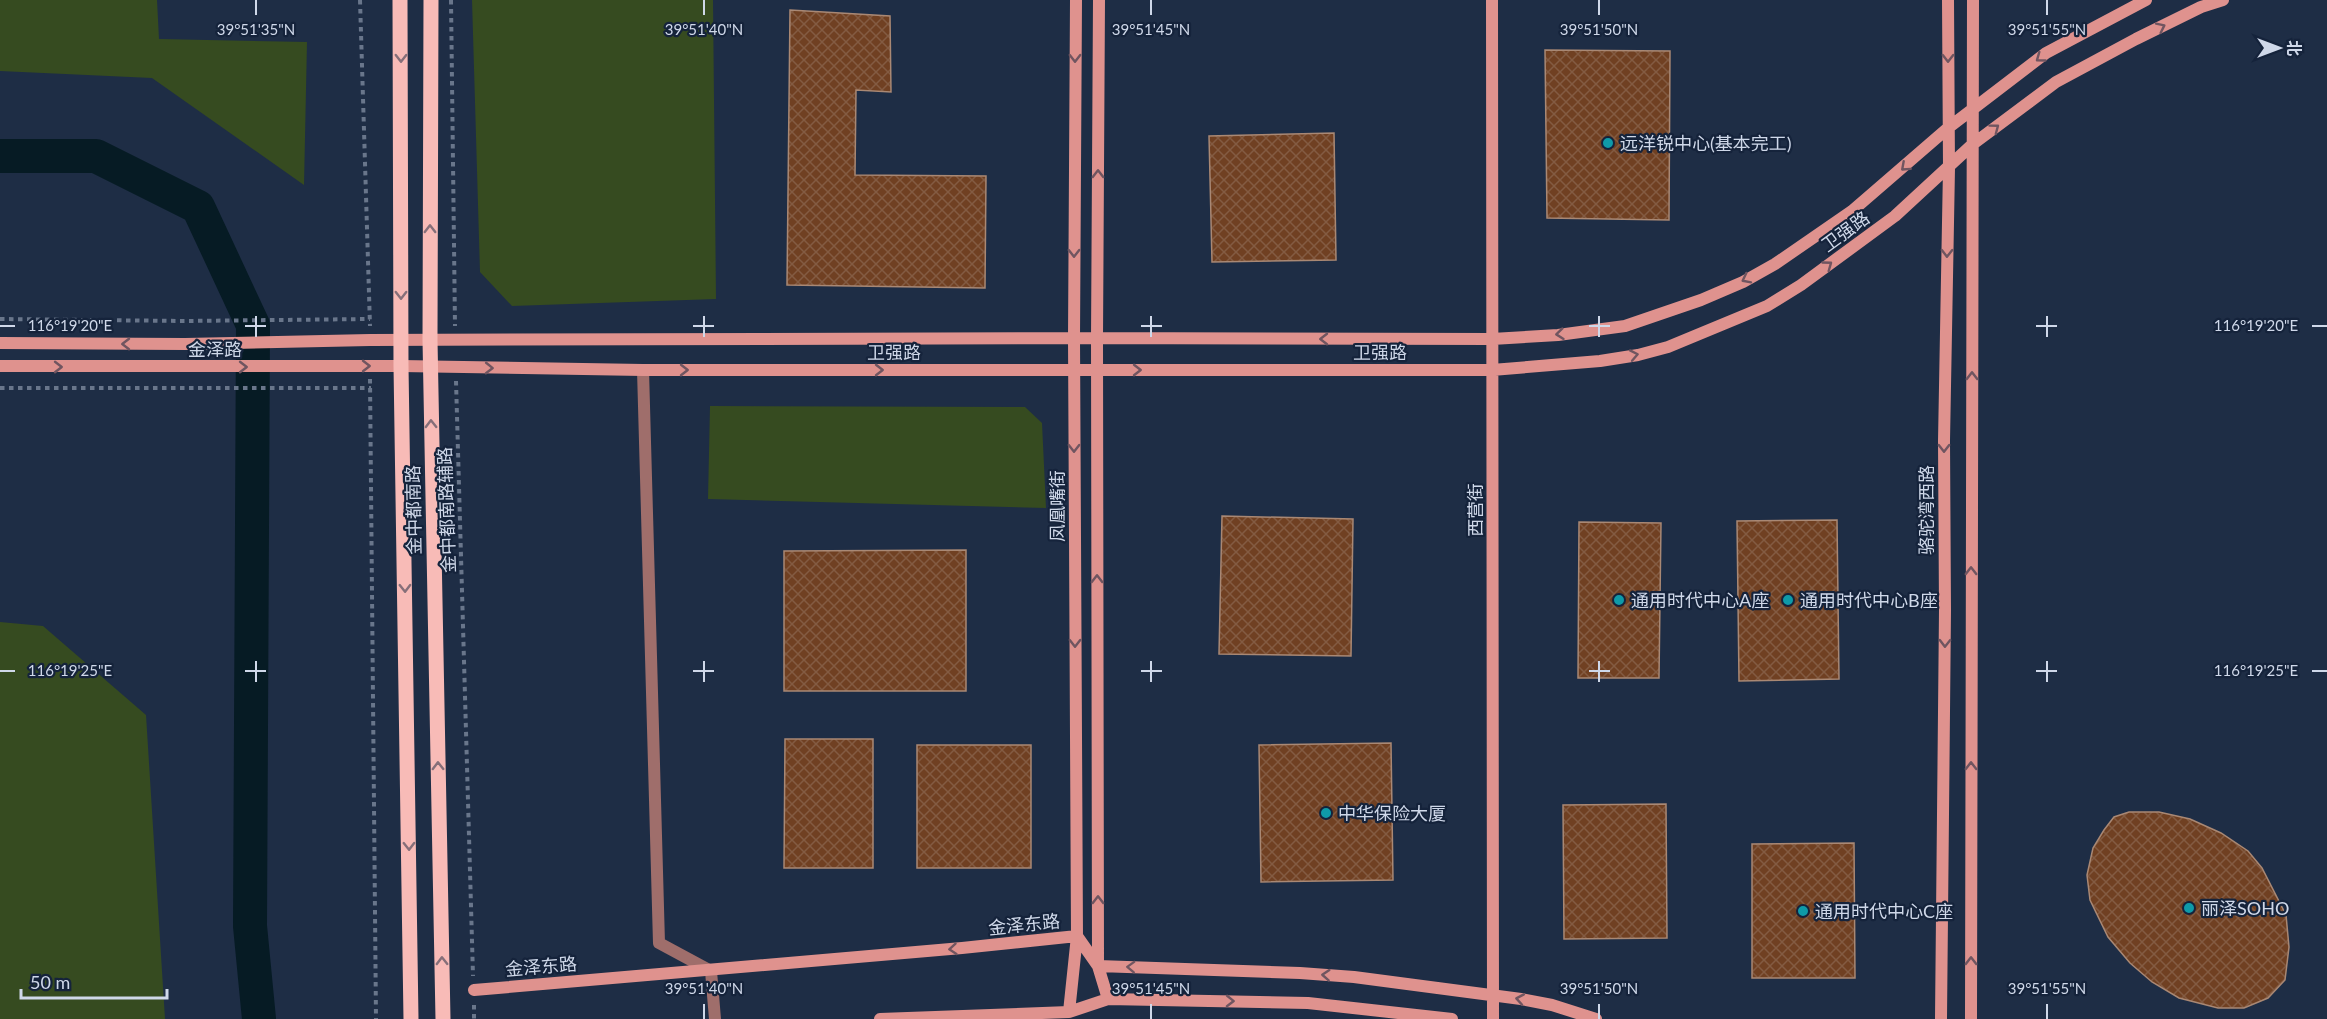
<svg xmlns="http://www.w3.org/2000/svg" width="2327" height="1019" font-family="Lato,'Noto Sans SC',sans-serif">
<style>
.green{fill:#364b20}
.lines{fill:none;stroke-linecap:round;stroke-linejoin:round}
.river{stroke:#061b24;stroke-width:34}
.building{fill:url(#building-cross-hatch);stroke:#a98874;stroke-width:1.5}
.path{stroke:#69768b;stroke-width:4;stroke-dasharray:4.5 4.5;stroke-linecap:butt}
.street{stroke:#9f6e6b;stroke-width:12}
.secondary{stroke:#df928e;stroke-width:12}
.primary{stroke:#f8bbb7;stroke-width:15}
.oneway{stroke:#705560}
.oneway2{stroke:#866f79}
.ticks{fill:none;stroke:#cfd8e9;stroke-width:2}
.culture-dot{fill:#0f9aa8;stroke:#15233b;stroke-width:2}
.labels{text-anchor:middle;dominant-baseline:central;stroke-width:4.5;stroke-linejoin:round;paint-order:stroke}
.poi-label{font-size:18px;fill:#cfd8e9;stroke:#15233b;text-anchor:start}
.street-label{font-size:18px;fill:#cfd8e9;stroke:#15233b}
.ticks-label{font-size:15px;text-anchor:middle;fill:#cfd8e9;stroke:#15233b;stroke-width:4.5;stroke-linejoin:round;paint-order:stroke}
</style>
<defs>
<pattern id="building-cross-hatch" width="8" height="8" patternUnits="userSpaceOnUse" patternTransform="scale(1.5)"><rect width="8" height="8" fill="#704022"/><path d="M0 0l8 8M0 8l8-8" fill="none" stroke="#835b42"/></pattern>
</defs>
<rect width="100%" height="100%" fill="#1e2d45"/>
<path class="green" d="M0,0H157L159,39L307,42L304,185L152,78L0,71Z
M472,0H713L716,299L512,306L480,272Z
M710,406L1025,407L1042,423L1046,508L708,499Z
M0,622L43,626L146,715L165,1019H0Z"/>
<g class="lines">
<path class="river" d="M0,156H96L198,207L253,325L250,926L259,1019"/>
</g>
<path class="building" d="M790,10L890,16L891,92L856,90L855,175L986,176L985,288L787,285Z
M1545,50L1670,51L1669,220L1547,218Z
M1334,133L1336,260L1212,262L1209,136Z
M1222,516L1353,519L1351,656L1219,654Z
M1837,520L1839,679L1739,681L1737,521Z
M1579,522L1661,523L1659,678H1578Z
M966,550V691H784V551Z
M785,739H873V868H784Z
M1391,743L1393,880L1261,882L1259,745Z
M917,745H1031V868H917Z
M1666,804L1667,938L1564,939L1563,805Z
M2129,812H2159L2190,819L2221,833L2248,851L2262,868L2286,915L2289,947L2285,980L2268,998L2244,1008H2218L2179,998L2152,982L2130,963L2108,937L2090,900L2087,875L2093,848L2104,830L2114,817Z
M1854,843L1855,978H1752V844Z"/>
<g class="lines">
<path class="path" d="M360,0L370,326
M451,0L455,326
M0,319L183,321L370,319
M370,379L376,1019
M456,381L473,976
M0,388H371
M474,1005V1019"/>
<path class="street" d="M643,370L659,943L711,971L715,1019"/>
<path class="secondary" d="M1099,0L1097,339L1098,966L1108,999
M1492,0L1493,1019
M0,343L185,344L370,340L1074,338L1492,339L1558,335L1625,326L1701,300L1743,282L1775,264L1852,211L1948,128L2046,53L2146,0
M0,366H401L643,370H1492L1600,361L1638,355L1668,347L1767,306L1801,285L1895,216L1973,144L2056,82L2136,39L2201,7L2223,0
M474,990L962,948L1077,936L1098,966L1300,973L1354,977L1521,999L1552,1005L1596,1019
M1069,1012L1077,936L1074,338L1076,0
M880,1019L1069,1012L1108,999L1308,1003L1452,1019
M1941,1019L1945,610L1944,441L1949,168L1948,0
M1971,1019L1973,0"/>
<path class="primary" d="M400,0L401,366L411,1019
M431,0L430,340L443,1019"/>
</g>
<defs><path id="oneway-chevron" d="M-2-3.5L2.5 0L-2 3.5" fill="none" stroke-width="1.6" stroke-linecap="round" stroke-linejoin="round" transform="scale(1.5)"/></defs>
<g class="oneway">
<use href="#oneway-chevron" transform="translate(2161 27) rotate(-26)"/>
<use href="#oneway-chevron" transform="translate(1075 58) rotate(90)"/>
<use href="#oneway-chevron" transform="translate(1948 58) rotate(90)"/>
<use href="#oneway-chevron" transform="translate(2040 58) rotate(144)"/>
<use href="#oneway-chevron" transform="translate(1995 128) rotate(-37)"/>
<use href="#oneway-chevron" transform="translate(1905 167) rotate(138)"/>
<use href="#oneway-chevron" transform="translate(1098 174) rotate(-90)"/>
<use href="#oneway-chevron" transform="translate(1074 253) rotate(90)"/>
<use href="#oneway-chevron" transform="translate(1947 253) rotate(91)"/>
<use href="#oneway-chevron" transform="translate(1828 265) rotate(-36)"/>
<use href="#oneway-chevron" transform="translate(1746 279) rotate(153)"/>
<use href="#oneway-chevron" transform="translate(1560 334) rotate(174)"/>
<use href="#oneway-chevron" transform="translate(1324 339) rotate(-180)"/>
<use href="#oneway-chevron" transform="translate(126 344) rotate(-180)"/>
<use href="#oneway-chevron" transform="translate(1634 355) rotate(-11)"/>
<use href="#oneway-chevron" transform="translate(366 366)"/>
<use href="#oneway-chevron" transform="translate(58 367)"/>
<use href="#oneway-chevron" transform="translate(243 367)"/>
<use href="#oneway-chevron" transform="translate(489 368) rotate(1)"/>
<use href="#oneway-chevron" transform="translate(684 370)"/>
<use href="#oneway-chevron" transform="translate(879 370)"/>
<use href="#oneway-chevron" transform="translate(1137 370)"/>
<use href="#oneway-chevron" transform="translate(1972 376) rotate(-90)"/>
<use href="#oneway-chevron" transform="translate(1074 448) rotate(90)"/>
<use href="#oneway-chevron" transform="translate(1944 448) rotate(90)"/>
<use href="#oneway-chevron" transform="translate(1971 571) rotate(-90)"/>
<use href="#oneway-chevron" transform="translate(1097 579) rotate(-90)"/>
<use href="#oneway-chevron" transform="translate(1075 643) rotate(90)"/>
<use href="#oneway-chevron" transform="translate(1945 643) rotate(91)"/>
<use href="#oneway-chevron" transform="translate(1971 766) rotate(-90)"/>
<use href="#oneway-chevron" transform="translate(1098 900) rotate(-90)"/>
<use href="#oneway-chevron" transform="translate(953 949) rotate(175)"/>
<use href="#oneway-chevron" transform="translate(1971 961) rotate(-90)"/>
<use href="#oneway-chevron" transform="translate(1131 967) rotate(-178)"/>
<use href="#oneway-chevron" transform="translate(1326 975) rotate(-176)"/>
<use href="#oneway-chevron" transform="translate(1520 999) rotate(-170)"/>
<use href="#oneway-chevron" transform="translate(1230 1001) rotate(1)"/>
</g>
<g class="oneway2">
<use href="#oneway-chevron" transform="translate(401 58) rotate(90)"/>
<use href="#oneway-chevron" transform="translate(430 229) rotate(-90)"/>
<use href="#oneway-chevron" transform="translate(401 295) rotate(90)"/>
<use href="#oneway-chevron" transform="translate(431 424) rotate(-91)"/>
<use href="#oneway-chevron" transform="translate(405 588) rotate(89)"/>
<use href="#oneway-chevron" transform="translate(438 766) rotate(-91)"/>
<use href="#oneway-chevron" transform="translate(409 846) rotate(89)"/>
<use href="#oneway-chevron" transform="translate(442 961) rotate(-91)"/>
</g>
<path class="ticks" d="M256,0V15M704,0V15M1151,0V15M1599,0V15M2047,0V15M256,316V337M704,316V337M1151,316V337M1599,316V337M2047,316V337M0,326H15M245,326H266M693,326H714M1141,326H1162M1589,326H1610M2036,326H2057M2312,326H2327M256,661V682M704,661V682M1151,661V682M1599,661V682M2047,661V682M0,671H15M245,671H266M693,671H714M1141,671H1162M1589,671H1610M2036,671H2057M2312,671H2327M704,1004V1019M1151,1004V1019M1599,1004V1019M2047,1004V1019"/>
<g class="culture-dot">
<circle cx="1608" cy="143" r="6"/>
<circle cx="1619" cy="600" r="6"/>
<circle cx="1788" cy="600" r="6"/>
<circle cx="1326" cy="813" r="6"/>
<circle cx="2189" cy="908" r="6"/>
<circle cx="1803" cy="911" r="6"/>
</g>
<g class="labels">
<g class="poi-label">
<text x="1620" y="143">远洋锐中心(基本完工)</text>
<text x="1631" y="600">通用时代中心A座</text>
<text x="1800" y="600">通用时代中心B座</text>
<text x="1338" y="813">中华保险大厦</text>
<text x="2201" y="908">丽泽SOHO</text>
<text x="1815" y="911">通用时代中心C座</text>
</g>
<g class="street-label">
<text transform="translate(1845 231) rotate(-36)">卫强路</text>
<text x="215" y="349">金泽路</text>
<text x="894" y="352">卫强路</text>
<text x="1380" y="352">卫强路</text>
<text transform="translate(1057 506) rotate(-90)">凤凰嘴街</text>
<text transform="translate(413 510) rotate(-91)">金中都南路</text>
<text transform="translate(446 510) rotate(-92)">金中都南路辅路</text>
<text transform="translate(1475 510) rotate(-90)">西营街</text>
<text transform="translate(1926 510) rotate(-90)">骆驼湾西路</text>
<text transform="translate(1024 924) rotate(-6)">金泽东路</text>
<text transform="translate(541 966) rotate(-5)">金泽东路</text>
</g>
</g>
<g class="ticks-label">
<text x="256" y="35">39°51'35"N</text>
<text x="704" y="35">39°51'40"N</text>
<text x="1151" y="35">39°51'45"N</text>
<text x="1599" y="35">39°51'50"N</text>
<text x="2047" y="35">39°51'55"N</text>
<text x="2256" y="331">116°19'20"E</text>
<text x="70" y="331">116°19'20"E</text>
<text x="2256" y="676">116°19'25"E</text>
<text x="70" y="676">116°19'25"E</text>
<text x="704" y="994">39°51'40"N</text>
<text x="1151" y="994">39°51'45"N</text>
<text x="1599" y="994">39°51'50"N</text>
<text x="2047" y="994">39°51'55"N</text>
</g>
<g transform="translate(2279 48) rotate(90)" stroke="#15233b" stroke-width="4.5" paint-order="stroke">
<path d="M0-4.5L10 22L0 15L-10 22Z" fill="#cfd8e9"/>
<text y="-9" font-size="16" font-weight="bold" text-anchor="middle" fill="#cfd8e9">北</text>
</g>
<path d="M21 989v9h146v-9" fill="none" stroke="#cfd8e9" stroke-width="3"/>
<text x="30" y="989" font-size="18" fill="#cfd8e9" stroke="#15233b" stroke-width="4.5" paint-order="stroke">50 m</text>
</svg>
